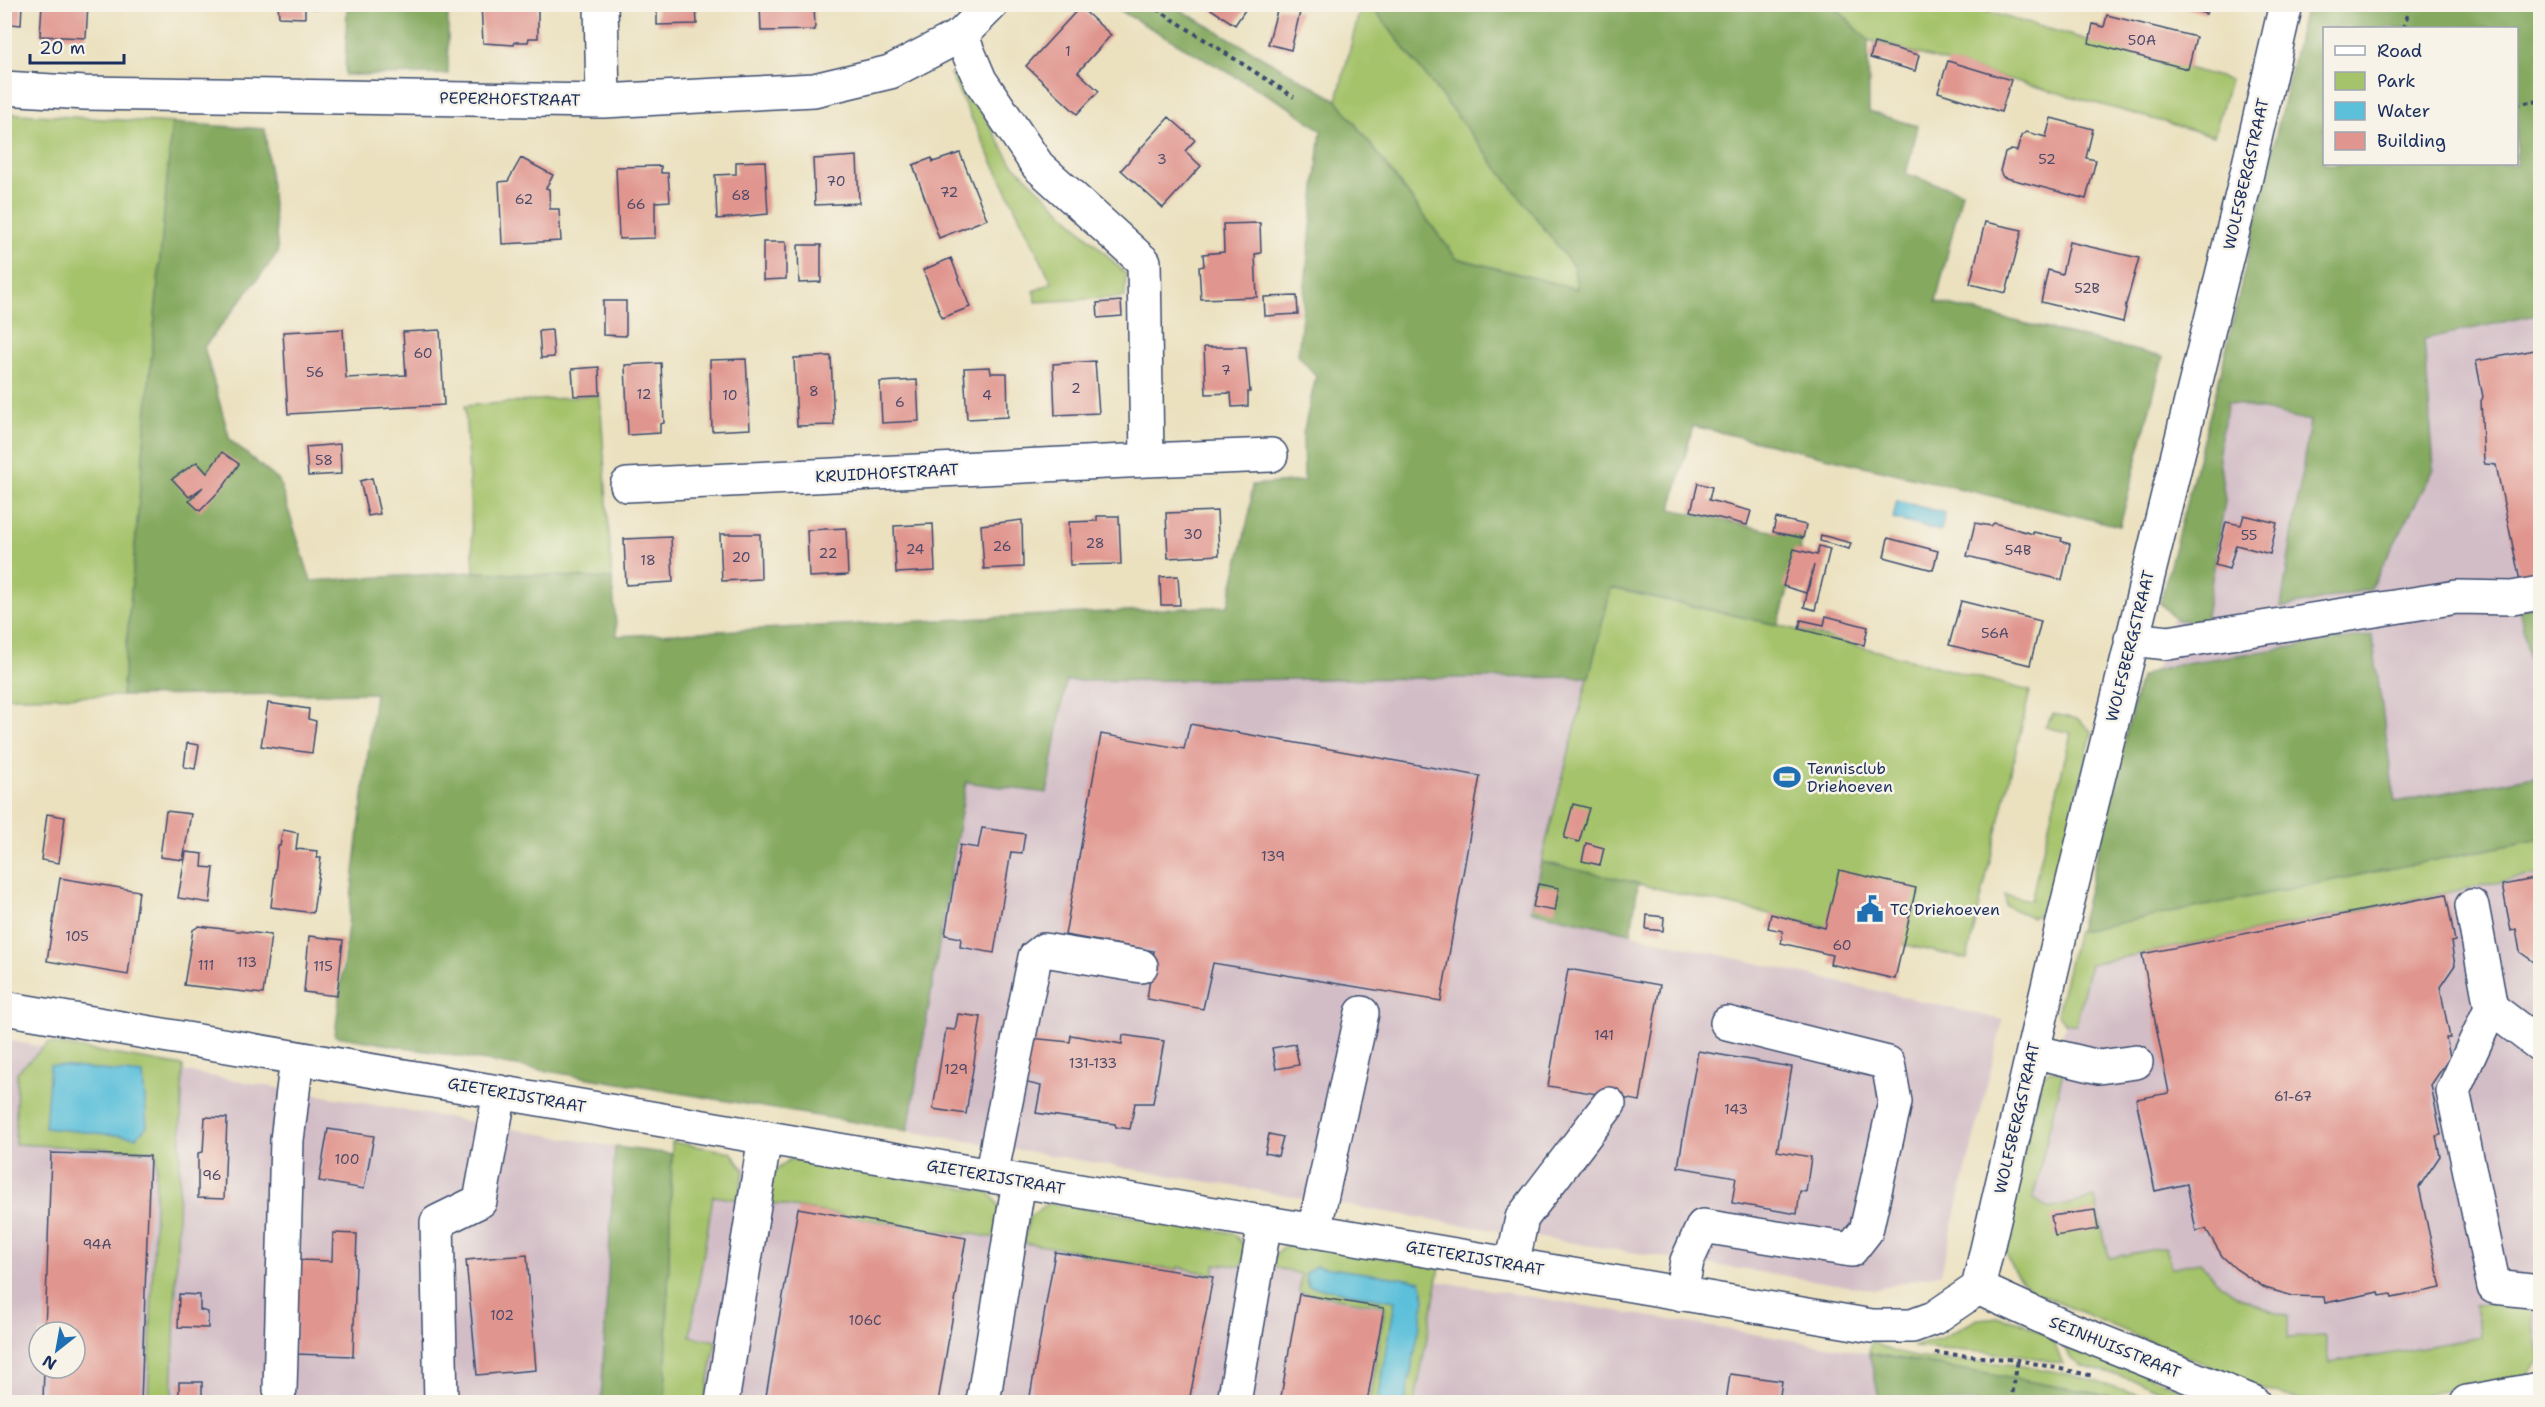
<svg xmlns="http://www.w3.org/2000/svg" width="2545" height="1407" font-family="'Shantell Sans',sans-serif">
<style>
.industrial{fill:#d2bdc6;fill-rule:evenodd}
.green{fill:#a5c36a;stroke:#607964;stroke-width:1.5}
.forest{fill:#84a95e;stroke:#506c5e;stroke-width:1.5;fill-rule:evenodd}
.water{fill:#5cc0da;stroke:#3c789c;stroke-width:1.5}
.building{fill:#e0968f}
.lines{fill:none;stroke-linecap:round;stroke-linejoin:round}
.minor-casing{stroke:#3a4a6d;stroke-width:36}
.path{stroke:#3a4a6d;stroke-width:4;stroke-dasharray:4.5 4.5;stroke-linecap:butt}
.minor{stroke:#fff;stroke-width:33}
.labels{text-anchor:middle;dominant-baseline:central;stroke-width:5;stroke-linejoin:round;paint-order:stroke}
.number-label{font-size:14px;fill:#4c496a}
.street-label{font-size:16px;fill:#1b2f5e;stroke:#f7f3e8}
.poi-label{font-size:16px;fill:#1b2f5e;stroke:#f7f3e8;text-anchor:start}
</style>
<rect width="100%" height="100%" fill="#f7f3e8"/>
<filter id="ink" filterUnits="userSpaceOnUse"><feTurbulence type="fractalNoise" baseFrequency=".0167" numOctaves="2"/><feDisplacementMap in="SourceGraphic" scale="12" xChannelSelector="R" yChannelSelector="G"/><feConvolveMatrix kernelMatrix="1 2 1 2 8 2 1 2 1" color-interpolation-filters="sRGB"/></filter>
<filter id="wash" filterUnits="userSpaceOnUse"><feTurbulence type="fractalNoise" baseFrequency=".008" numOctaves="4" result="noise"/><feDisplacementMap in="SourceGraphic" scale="24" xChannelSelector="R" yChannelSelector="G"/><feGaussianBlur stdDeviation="1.35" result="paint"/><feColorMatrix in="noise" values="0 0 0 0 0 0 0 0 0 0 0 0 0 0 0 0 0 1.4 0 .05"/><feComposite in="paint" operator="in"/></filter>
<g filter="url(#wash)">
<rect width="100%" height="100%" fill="#ebe1bf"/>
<path class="industrial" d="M2540,314V605L2519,609L2540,712V775L2395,802L2372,635L2186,663L2156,670L2173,616L2177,620L2225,500L2218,451L2228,402L2310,421L2281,608L2434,469L2424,339Z
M1589,677L1540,866L1531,911L2003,1020L1941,1273L1874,1290L1516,1234L908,1131L966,782L1047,793L1066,681Z
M2540,839V1358L2348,1392L2013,1233L2089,928Z
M4,1040L615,1147L601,1402H5ZM39,1332H75V1368H39Z
M672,1154L1869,1353L1880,1402H665Z"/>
<path class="green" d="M1361,5H1371L1574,267L1577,289L1456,258L1337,100Z
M1833,5H1963L2230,80L2214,136L1868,40Z
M950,74L962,77L1011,162L1126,274L1125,297L1035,302L1034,291L1052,283Z
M4,113L172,123L122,696L5,697Z
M600,395L612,579L474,572L465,406Z
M1611,588L1778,625L2030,691L1967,959L1541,862Z
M2053,714L2078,719L2092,732L2049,913L2031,917L2006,906L2005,895L2031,900L2071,733L2045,727Z
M2540,839V874L2090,964L2076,1025L2065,1023L2057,1014L2077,931Z
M48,1043L183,1066L172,1402H148L157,1151L15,1144L17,1072Z
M2050,1071H2063L2033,1198L2049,1209L2095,1198L2109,1258L2165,1247L2171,1268L2200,1262C2231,1298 2244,1301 2288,1316V1338L2324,1336L2330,1363L2481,1337L2475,1306L2516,1299L2531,1310L2540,1360L2526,1377L2380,1402H2321L2302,1400L2265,1390L2036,1293C2015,1278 2010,1267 2003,1242L2042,1075Z
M672,1142L731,1152L744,1170L738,1200L713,1196L690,1336L716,1341L705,1402H665Z
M790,1159L989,1192L1002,1210L995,1238L967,1233L965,1235L768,1203L772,1174Z
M1049,1203L1233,1233L1247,1249L1242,1266L1215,1264L1213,1275L1178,1267L1177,1270L1079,1255L1080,1251L1024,1243L1029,1217Z
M1290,1242L1440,1267L1415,1402H1370L1385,1306L1299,1292L1301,1274L1277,1268L1271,1259Z
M1999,1317L2020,1322L2051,1337L2063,1364L2021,1355L1913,1347L1944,1337L1978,1319Z
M1871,1340C1904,1365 1965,1359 2006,1364C2058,1370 2108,1382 2157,1402H2126L2110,1396L1869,1353Z
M2062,1340L2212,1402H2186L2137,1381L2081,1366L2071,1359Z"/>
<path class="forest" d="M347,5H448V74L345,75Z
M1110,5H1172L1337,100L1456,258L1577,289L1574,267L1371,5H1833L1868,40L1869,112L1918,126L1906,174L1962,192L1936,302L2163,357L2120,526L1693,426L1671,509L1803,538L1778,625L1611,588L1589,677L1066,681L1047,793L966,782L908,1131L335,1036L375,693L122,696L172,123L265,129L278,253L204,347L230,440L279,481L311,581L474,572L612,579L617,636L1228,606L1250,511L1252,485L1304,481L1303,434L1316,376L1298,355L1321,130L1289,107Z
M2306,5H2540V314L2424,339L2434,469L2370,589L2281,608L2310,421L2228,402L2218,451L2225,500L2205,622L2177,620L2160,603L2220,376ZM2324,28H2516V164H2324Z
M2540,605V712L2519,608Z
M2372,635L2395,802L2540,775V839L2079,931L2140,677L2156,670L2186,663Z
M1541,862L1638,883L1631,933L1531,911Z
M615,1147L672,1154L665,1402H601Z
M1869,1353L2110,1396L2126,1402H1880Z"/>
<path class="water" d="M1897,501L1945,513L1941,531L1893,519Z
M50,1065L143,1074L147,1126L137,1137L45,1128Z
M1315,1266L1421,1281L1425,1299L1405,1402H1378L1395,1301L1308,1286L1305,1275Z"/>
<g id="blocks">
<path class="building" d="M4,4H22L21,25L11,24L10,34H4Z
M42,4H88L86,38L40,36Z
M278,4H328V9L305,8V18L279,17Z
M481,4H538V38H529L528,42H515L514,45L483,43Z
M657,4H696L697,24L657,25Z
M760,4H814L815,30L761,31Z
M1203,4H1249L1235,25Z
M2173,4H2209L2206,14Z
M1080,7L1111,35L1078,72L1099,91L1077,114L1026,66Z
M1278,7L1300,12L1291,50L1268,44Z
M2107,15L2196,37L2188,69L2089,43L2093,24L2104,27Z
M1874,43L1919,55L1915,71L1870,58Z
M1948,61L2011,80L2001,112L1938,92Z
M1169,117L1195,140L1185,151L1201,166L1163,208L1121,170Z
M2051,118L2093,129L2086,158L2096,160L2086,199L2003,177L2000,171L2005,153L2011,150L2017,151L2021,136L2026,132L2046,137Z
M960,153L987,219L939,238L913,165L932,158L933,162Z
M857,156L859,203L815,205L813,159Z
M521,158L553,175L546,188L549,189L550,209H559L561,241L502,244L499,182L508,181Z
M765,161L768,214L717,219L715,175L736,174V162Z
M661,166V173H668L670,201L655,202V238L619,239L616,167Z
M1985,222L2022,230L2006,293L1970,284Z
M1260,223L1261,253L1255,254L1257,297L1201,299L1199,267L1204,266L1203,254L1224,252L1223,224Z
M763,242H786V279L763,280Z
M2069,242L2139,258L2125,308H2126L2123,322L2041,302L2048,270L2062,274Z
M798,245H821V282L799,283Z
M951,258L970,307L942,318L923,270Z
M1297,296L1298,314L1265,316L1264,297Z
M603,301H626V336L603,335Z
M1121,301L1122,316L1098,318L1097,303Z
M343,329L346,378L406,375L403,332L440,330L444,405L288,414L283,332Z
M552,330L554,357L541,358L539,331Z
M1204,347H1246L1250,392H1248V406L1232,407L1231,393L1206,394Z
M2540,349V582L2521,586L2496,465L2485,464L2484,461L2481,401L2483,397L2476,361Z
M831,356L834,425L797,426L794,358Z
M746,359L750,429L712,431L710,360Z
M1095,361L1099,413L1055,415L1053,364Z
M661,363L664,423L660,424V433L628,435L625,365Z
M599,367L600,395L574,396L572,369Z
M990,367L991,373H1007L1008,417L967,419L964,368Z
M917,380L919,421L882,423L880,382Z
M340,444L341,474L308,476L306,447Z
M222,452L239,464L224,486L200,511L189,501L203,487L189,497L172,479L197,462L207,473Z
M372,478L380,514L368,516L360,481Z
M1698,483L1712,487L1709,500L1751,511L1747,525L1691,511Z
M1217,511L1219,555L1168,558L1166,513Z
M2244,515L2277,523L2270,554L2236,545L2229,569L2215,565L2226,522L2241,525Z
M1097,516H1119L1121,564L1070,565L1069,522L1097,521Z
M1776,518L1806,525L1803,538L1773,532Z
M1022,520L1023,567L984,569L981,525Z
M1975,523L1991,526L1994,523L2033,534V532L2062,538L2061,541L2070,544L2062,580L1967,556Z
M933,524L935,571L896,573L894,526Z
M846,528L848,575L809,577L807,530Z
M720,534H760L761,579L722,581Z
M1821,535L1851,543L1849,549L1820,541Z
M671,537L673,582L626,585L624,539Z
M1888,538L1938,551L1933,570L1884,557Z
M1819,546L1830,549L1815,610L1804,607L1814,565L1806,593L1783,586L1794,549L1817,555Z
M1178,576L1180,605H1161L1160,577Z
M1961,601L2041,621L2030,665L1949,645Z
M1826,616L1868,627L1864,645L1799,629L1801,620L1824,625Z
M268,703L309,709L308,719L316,721L312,753L261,746Z
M1190,724L1480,776L1441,1001L1213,963L1203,1009L1147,999L1154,951L1065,935L1101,734L1184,749Z
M187,743L199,745L195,769L184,767Z
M1573,804L1589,808L1579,842L1564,838Z
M166,811L191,814L183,860L160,857Z
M47,814L65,817L59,863L41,860Z
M982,828L1025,834L1022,853L1011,852L994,953L960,947L961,938L945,935L960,845L978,848Z
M283,830L298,833L296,849L318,851L317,858H321L313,913L271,907L278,846H280Z
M1586,843L1604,848L1600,865L1582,861Z
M186,852L203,854L202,867L214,868L210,903L178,898Z
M1839,870L1916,888L1895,979L1830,964L1832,955L1781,943L1783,931L1768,928L1771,914L1825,928Z
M60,878L139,891L128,975L47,961Z
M2540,878V966L2520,952L2516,929L2511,931L2502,885Z
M1538,884L1559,888L1555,911L1533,907Z
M2446,894L2455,941L2451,942L2455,965L2440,987L2450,1038H2446L2450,1057L2431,1085L2441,1135L2436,1136L2440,1156L2419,1187L2441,1288L2392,1298L2391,1294L2380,1296L2379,1292L2325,1303L2324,1297L2293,1296L2265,1288L2236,1269L2222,1256L2206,1229L2196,1231L2187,1184L2155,1191L2136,1099L2169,1093L2142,954Z
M1647,915L1664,917L1663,931L1646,929Z
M199,926L271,935L263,994L184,985L193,930Z
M309,936L343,940L337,996L304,992Z
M1568,969L1660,985L1640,1101L1548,1086Z
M958,1014L981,1017L966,1114L933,1109L946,1029L955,1030Z
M1071,1035L1122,1044L1123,1035L1164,1041L1153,1103H1135L1130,1129L1116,1127L1115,1124L1036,1113L1041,1086L1023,1082L1030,1038L1070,1042Z
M1295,1044L1299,1065L1276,1069L1272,1048Z
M1698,1051L1792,1067L1777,1151L1811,1157L1806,1192L1800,1191L1797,1214L1732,1203L1736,1177L1678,1167Z
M205,1117L227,1118L224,1199L198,1198V1153L203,1152Z
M328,1129L374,1136L364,1189L319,1181Z
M1269,1134L1283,1137L1278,1156L1265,1153Z
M51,1153L150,1156L141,1402H43L44,1368H75V1332H45Z
M798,1208L966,1238L938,1402H765Z
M2095,1210L2098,1229L2055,1236L2051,1216Z
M333,1233L357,1234L353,1356L295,1354L298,1260L332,1261Z
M1055,1252L1213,1277L1189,1402H1029Z
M527,1255L536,1370L477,1375L466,1260Z
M179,1294L200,1295V1310L208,1312V1328L178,1327Z
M1299,1294L1384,1308L1367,1402H1280Z
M1730,1374L1782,1381L1779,1402H1726Z
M179,1382H202V1396L207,1397L206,1402H176V1395L179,1394Z"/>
</g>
</g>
<g filter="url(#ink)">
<use href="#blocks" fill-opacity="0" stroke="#3a4a6d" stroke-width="1.5"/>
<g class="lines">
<defs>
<path id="minor" d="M601,4L603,101
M961,35L980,80L1038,166L1144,262L1147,460L1271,455
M4,88L85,93L603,101L814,90L890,72L961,35L992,4
M627,485L1147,460
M2131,639L2168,643L2457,597L2512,598L2540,593
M2472,906L2491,1008L2453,1091L2494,1287L2540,1292
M4,1008L1872,1326H1912L1934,1318L1978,1288
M2491,1008L2540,1045
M2033,1051L2099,1067L2136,1062
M991,1176L1035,957L1044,950L1141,966
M1314,1231L1362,1013
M1512,1265L1522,1218L1609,1104
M1978,1288L2067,905L2244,186L2286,4
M1978,1288L2062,1326L2253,1402
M1681,1294L1687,1261L1703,1226L1851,1250L1866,1231L1895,1102L1888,1063L1727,1023
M280,1389L287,1140L297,1058
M441,1402L437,1222L480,1201L500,1092
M722,1402L765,1137
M983,1402L1019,1181
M1234,1402L1265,1222
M2467,1402L2540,1389"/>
</defs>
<use href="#minor" class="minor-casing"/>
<path class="path" d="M1149,4L1294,97
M2404,28L2409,8L2414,4
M2516,104L2540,101
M1935,1353L2018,1360L2094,1376
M2011,1402L2018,1360"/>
<use href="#minor" class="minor"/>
</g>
</g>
<defs>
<symbol id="stadium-bare" viewBox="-9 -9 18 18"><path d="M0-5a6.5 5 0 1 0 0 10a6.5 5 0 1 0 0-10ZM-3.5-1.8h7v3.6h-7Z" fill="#1f6fb2" stroke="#f7f3e8" stroke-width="2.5" paint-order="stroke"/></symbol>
<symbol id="civic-bare" viewBox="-9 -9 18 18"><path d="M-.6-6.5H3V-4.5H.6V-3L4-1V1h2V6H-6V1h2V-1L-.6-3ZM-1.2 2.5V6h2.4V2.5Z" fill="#1f6fb2" stroke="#f7f3e8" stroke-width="2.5" paint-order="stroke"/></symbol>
</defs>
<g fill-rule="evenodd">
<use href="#stadium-bare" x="1768" y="758" width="38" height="38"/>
<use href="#civic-bare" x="1851" y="890" width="38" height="38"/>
</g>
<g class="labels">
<g class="number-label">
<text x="2142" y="40">50A</text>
<text x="1068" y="51">1</text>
<text x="1162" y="159">3</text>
<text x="2047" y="159">52</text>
<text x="836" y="181">70</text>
<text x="949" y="192">72</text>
<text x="741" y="195">68</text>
<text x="524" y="199">62</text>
<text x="636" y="204">66</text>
<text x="2087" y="288">52B</text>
<text x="423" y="353">60</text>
<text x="1226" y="370">7</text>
<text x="315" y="372">56</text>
<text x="1076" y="388">2</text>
<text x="814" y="391">8</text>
<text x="644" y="394">12</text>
<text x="730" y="395">10</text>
<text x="987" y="395">4</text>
<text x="900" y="402">6</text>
<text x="324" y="460">58</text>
<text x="1193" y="534">30</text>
<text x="2249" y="535">55</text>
<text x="1095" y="543">28</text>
<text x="1002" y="546">26</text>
<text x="915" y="549">24</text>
<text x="2018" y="550">54B</text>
<text x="828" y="553">22</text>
<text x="741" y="557">20</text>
<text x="648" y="560">18</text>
<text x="1995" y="633">56A</text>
<text x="1273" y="856">139</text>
<text x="77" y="936">105</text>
<text x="1842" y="945">60</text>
<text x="247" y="962">113</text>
<text x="206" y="965">111</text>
<text x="323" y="966">115</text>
<text x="1604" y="1035">141</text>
<text x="1093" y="1063">131-133</text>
<text x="956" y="1069">129</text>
<text x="2293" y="1096">61-67</text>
<text x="1736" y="1109">143</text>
<text x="347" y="1159">100</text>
<text x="212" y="1175">96</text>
<text x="97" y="1244">94A</text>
<text x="502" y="1315">102</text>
<text x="865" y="1320">106C</text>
</g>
<g class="street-label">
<text transform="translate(510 99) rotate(1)">PEPERHOFSTRAAT</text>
<text transform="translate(2246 174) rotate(-77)">WOLFSBERGSTRAAT</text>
<text transform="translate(887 473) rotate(-3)">KRUIDHOFSTRAAT</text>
<text transform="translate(2130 646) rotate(-76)">WOLFSBERGSTRAAT</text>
<text transform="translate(517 1095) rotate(10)">GIETERIJSTRAAT</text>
<text transform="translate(2017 1118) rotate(-77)">WOLFSBERGSTRAAT</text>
<text transform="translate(996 1177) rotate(10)">GIETERIJSTRAAT</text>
<text transform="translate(1475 1258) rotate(10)">GIETERIJSTRAAT</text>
<text transform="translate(2115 1347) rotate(22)">SEINHUISSTRAAT</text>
</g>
<g class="poi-label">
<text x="1807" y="768">Tennisclub<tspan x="1807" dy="18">Driehoeven</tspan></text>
<text x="1890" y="909">TC Driehoeven</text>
</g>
</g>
<rect width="2545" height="1407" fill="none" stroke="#f7f3e8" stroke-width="24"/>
<rect x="2323" y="27" width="195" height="138" fill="#f7f3e8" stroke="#9fa5b1" stroke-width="1.5"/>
<rect x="2335" y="46" width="30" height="9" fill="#ffffff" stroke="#9fa5b1" stroke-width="1.5"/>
<text x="2377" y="57" font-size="18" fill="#1b2f5e">Road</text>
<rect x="2335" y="72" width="30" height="18" fill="#a5c36a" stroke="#9fa5b1" stroke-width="1.5"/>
<text x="2377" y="87" font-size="18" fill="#1b2f5e">Park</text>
<rect x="2335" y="102" width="30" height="18" fill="#5cc0da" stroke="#9fa5b1" stroke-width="1.5"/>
<text x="2377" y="117" font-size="18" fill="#1b2f5e">Water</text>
<rect x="2335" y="132" width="30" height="18" fill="#e0968f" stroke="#9fa5b1" stroke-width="1.5"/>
<text x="2377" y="147" font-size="18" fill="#1b2f5e">Building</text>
<g transform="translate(57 1350) rotate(211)"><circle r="28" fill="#f7f3e8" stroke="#9fa5b1" stroke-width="1.5"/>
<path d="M0-4.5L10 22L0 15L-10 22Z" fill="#1f6fb2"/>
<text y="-9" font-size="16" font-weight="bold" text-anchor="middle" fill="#1b2f5e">N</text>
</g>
<path d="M30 54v9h94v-9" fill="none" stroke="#1b2f5e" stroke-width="3"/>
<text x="39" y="54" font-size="18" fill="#1b2f5e" stroke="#f7f3e8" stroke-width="4.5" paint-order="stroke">20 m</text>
</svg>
